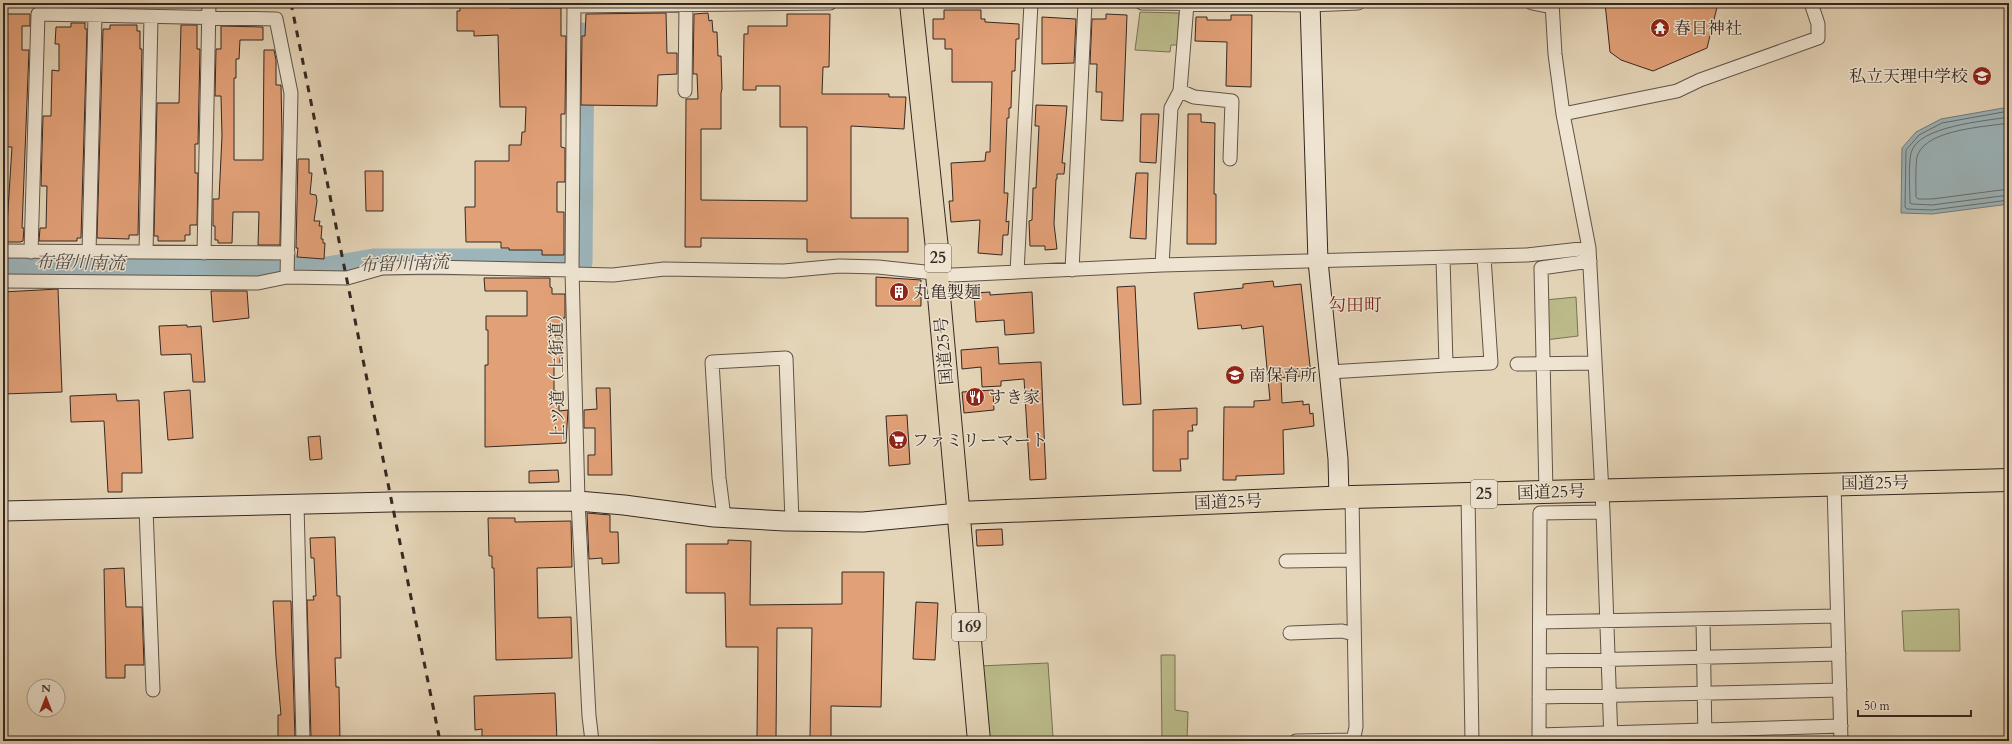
<svg xmlns="http://www.w3.org/2000/svg" width="2012" height="744" font-family="Cardo,'Noto Serif JP',serif">
<style>
.green{fill:#bbbb8a;stroke:#787256}
.water{fill:#9cb5bb;stroke:#727d7e}
.lines{fill:none;stroke-linecap:round;stroke-linejoin:round}
.shore{stroke:#686e6e;stroke-width:1}
.river{stroke:#9cb5bb;stroke-width:27}
.building{fill:#e2a077;stroke:#342822}
.street-casing{stroke:#605348;stroke-width:15}
.secondary-casing{stroke:#342822;stroke-width:21}
.highway-casing{stroke:#342822;stroke-width:24}
.street{stroke:#eee4d1;stroke-width:13}
.secondary{stroke:#eee4d1;stroke-width:19}
.highway{stroke:#e5d5b8;stroke-width:22}
.rail{stroke:#342822;stroke-width:3;stroke-dasharray:7 7;stroke-linecap:butt}
.labels{text-anchor:middle;dominant-baseline:central;stroke-width:3;stroke-linejoin:round;paint-order:stroke}
.shield{fill:#eee4d1;stroke:#6c6056;stroke-width:1}
.shield-label{font-size:16px;font-weight:bold;fill:#342822}
.poi-label{font-size:17px;fill:#342822;stroke:#eee4d1;text-anchor:start}
.street-label{font-size:17px;fill:#342822;stroke:#eee4d1}
.water-label{font-size:18px;font-style:italic;fill:#4e4b48;stroke:#eee4d1}
.neighbourhood-label{font-size:18px;fill:#7a1f14;stroke:#eee4d1}
</style>
<rect width="100%" height="100%" fill="#e5d5b8"/>
<filter id="stains"><feTurbulence type="fractalNoise" baseFrequency=".005" numOctaves="4"/><feColorMatrix values="0 0 0 0 .2 0 0 0 0 .09 0 0 0 0 .02 0 0 0 .5 -.17"/></filter>
<radialGradient id="worn" r=".72"><stop offset=".6" stop-color="#630" stop-opacity="0"/><stop offset="1" stop-color="#630" stop-opacity=".3"/></radialGradient>
<path class="green" d="M1140,12L1179,13V45H1171L1170,52L1135,50Z
M1576,297L1578,336L1545,340V300Z
M1959,609L1960,651H1904L1902,611Z
M1161,655H1175V710L1188,712L1187,741H1162Z
M1048,663L1053,737L1018,741H986L979,666Z"/>
<path class="water" d="M2009,107V204L1932,214L1901,213L1902,148L1916,132L1941,119Z"/>
<g class="lines">
<path class="shore" d="M2009,111L1942,123L1919,135L1906,150L1905,207L1907,209L1932,210L2009,200
M2009,117C1986,121 1917,126 1911,153C1908,167 1910,188 1910,203L1912,204L1932,205L2009,195
M2009,123C1985,127 1929,129 1918,154C1915,159 1916,189 1916,197L1918,199H1932L2009,189"/>
<path class="river" d="M3,262L225,265L245,267L328,270L374,262H579L581,36"/>
</g>
<path class="building" d="M460,3H510V8H561V36H566L565,114H561V147L565,148V182H557V212H564V255H542V250H509V248H501V242H466L465,207H475V161H509V145H521L522,132H525L526,107H500L498,35L474,36V31H457V11H460Z
M1605,3H1718L1707,48L1653,71L1621,60L1610,52Z
M944,10H981V19H985V22L1019,24V39H1016L1015,71H1012L1011,108H1009V118H1007L1004,193H1008L1006,222L1009,221L1008,235H1003L1002,255L978,253L980,220L951,222L949,201H953L951,163L985,161L986,152H990L992,82H952V49H945V39H933V19H944Z
M666,13L667,53H677V74L658,75L657,106L581,105L582,36H585L586,14Z
M708,13L709,21L712,20L713,32H717L718,56H721L722,89L721,93V129H701V200L807,201V127H780V86H756V90H743L744,34H748V26H787V14H830L829,67H823L822,94H889V97H906L904,129L851,126V218H908V252H807V239L701,238V247H685L686,99H698L697,74H693L694,14Z
M3,14H30V26H22V50H29L22,228H24L23,241L20,242H6L12,147H3Z
M1106,14L1127,15L1123,121L1101,120L1102,92H1096L1097,64H1090L1092,19H1106Z
M1231,15H1252L1251,87L1226,86L1227,42L1195,41L1196,17H1207V20H1231Z
M1042,17L1076,19L1074,63L1042,64Z
M71,23H85V29H87L81,238H77V241H39L40,228H46L47,186H41L43,116H51L52,70L59,71V44H55L56,27H71Z
M110,25H137V31H140V49H142L138,235H129V239L97,238L103,29H110Z
M181,25H197V49H200L198,144H195V173H198L197,225H190V235H185V241H158V236H154L157,103H179Z
M221,26L263,27V40H240L239,59H236V78H234V160H263L264,50H274L276,60V85H281L282,132L280,245H258L259,212H233L232,243H218V240H215V226H213V199H219L222,136L221,96H215L216,49H221Z
M1036,105L1067,106L1062,163H1065L1064,174H1057V179H1056L1054,224L1057,249L1045,250V246H1030L1029,221L1032,220L1033,188H1036L1039,126H1035Z
M1141,114H1159L1156,163L1140,162Z
M1188,114H1201V122L1215,123L1214,194H1216V244H1187Z
M298,159H309V173H312L310,194L316,195L317,201L314,221H320L319,226H322L321,239H323V243H325L324,259L297,257L298,248H296Z
M365,171H383V211H366Z
M1136,173H1148L1146,239L1130,238Z
M876,277L921,280V306H876Z
M484,278H550V287L552,288V294H565V318H563L562,358H560V364H554V391H556L555,404H559V411L568,410L566,443L485,447V365H488V330H486V316H527V291H485Z
M1273,281L1274,287L1301,284L1311,375L1281,378L1282,403L1303,401V405L1309,404L1310,414L1313,413L1314,426L1283,430L1284,474L1236,476V480H1223L1224,407H1254V401L1270,400L1263,326L1242,329L1241,325L1198,329L1194,293L1243,288V284Z
M1135,286L1141,404L1123,405L1117,287Z
M58,289L62,392L3,394V292Z
M211,291H247L249,318L213,322Z
M990,292V295L1032,292L1034,333L1005,335L1004,320L976,322L974,293Z
M187,325V327L201,326L205,382H193L191,354L161,355L159,326Z
M998,347L999,364L1041,362L1046,479L1030,480L1024,379L1001,381V386L982,387L981,367L962,369L961,350Z
M596,388H610L612,475H588V455H595V428H584V410L597,409Z
M190,390L193,438L168,440L164,392Z
M993,390L994,410L964,413L962,392Z
M116,394L117,401L139,400L142,473H122V492H108L104,421L71,422L70,396Z
M1197,408V425H1192L1193,431H1188V459H1180L1181,471H1153V410Z
M907,415L910,464L889,466L886,416Z
M320,436L322,459L310,460L308,437Z
M558,470L559,482L529,483V471Z
M587,513L610,515V532H618L619,563L602,564V558L589,559Z
M488,518H515V522L571,521L572,567L537,568L538,618L571,617L572,658L496,660L494,568H492V556H489Z
M1002,529L1003,545L977,546L976,530Z
M335,537L337,596H340L341,658H335L336,687H339L340,741H321V737H311L307,600H314L313,596H316L314,558H311L310,538Z
M728,540L751,541L750,605L842,604V572H884L881,707L831,706V737H810L812,628H777L776,737H757L758,647H726L725,593H686V544H728Z
M124,568L126,607H142L144,665H125V678H106L104,569Z
M273,601H291L295,738H278V715H281L276,657Z
M916,602L938,603L935,660L913,659Z
M555,693L557,741H482V729L475,730L474,696Z"/>
<g class="lines">
<defs>
<path id="street" d="M574,3L572,270L578,501L589,716L592,741
M1142,3L1310,5L1358,3
M1532,3L1552,7
M1552,3L1555,54L1563,114L1589,248L1603,512L1611,741
M574,6L830,3
M685,91L686,5
M1180,91L1194,97L1232,101L1230,159
M1563,114L1677,91L1700,80L1818,38V24L1811,3
M3,251L288,253
M31,252L38,14L276,19L291,93L287,277
M89,252L95,15
M146,252L151,17
M204,253L209,3
M1162,265L1171,108L1180,91L1187,4
M1072,270L1085,3
M1017,272L1031,3
M573,274L613,275L664,269L784,271L839,266L878,267L953,275L1162,265L1527,255L1589,248
M3,281L258,283L287,277L347,278L382,268L431,267L572,270
M1517,364L1595,363
M1446,365L1491,363L1484,257
M1329,372L1446,365L1443,258
M1834,484L1841,741
M1546,492L1541,268L1590,261
M1468,494L1472,741
M1352,497L1356,727L1353,741
M297,504L303,741
M146,509L153,690
M1603,512L1540,513L1539,735L1841,726
M724,517L719,478L712,362L786,358L792,521
M1286,561L1353,560
M1703,619L1705,741
M1540,622L1837,616
M1290,633L1342,631L1354,634
M1540,661L1839,654
M1539,697L1840,690
M1296,741L1353,740"/>
<path id="secondary" d="M1310,3L1318,261L1338,459L1339,497
M3,511L391,502L578,501L624,505L714,517L785,521L863,522L959,513"/>
<path id="highway" d="M911,3L938,258L937,274L979,741
M959,513L1352,497L2009,480"/>
</defs>
<use href="#street" class="street-casing"/>
<use href="#secondary" class="secondary-casing"/>
<use href="#highway" class="highway-casing"/>
<use href="#street" class="street"/>
<use href="#secondary" class="secondary"/>
<use href="#highway" class="highway"/>
<path class="rail" d="M291,3L440,741"/>
</g>
<defs>
<symbol id="temple-disc" viewBox="-11 -11 22 22"><circle r="9.5" fill="#8f2418" stroke="#eee4d1"/><path d="M0-6L5-2H3V0L6.5 2.5H4V6H1.5V3h-3V6H-4V2.5H-6.5L-3 0V-2H-5Z" fill="#fff"/></symbol>
<symbol id="school-disc" viewBox="-11 -11 22 22"><circle r="9.5" fill="#8f2418" stroke="#eee4d1"/><path d="M0-5L7-2L0 1L-7-2ZM-4 1L0 2.5L4 1V4Q0 6-4 4Z" fill="#fff"/></symbol>
<symbol id="building-disc" viewBox="-11 -11 22 22"><circle r="9.5" fill="#8f2418" stroke="#eee4d1"/><path d="M-4-6H4V6H1V3H-1V6H-4ZM-2.5-4.3h1.7v1.8h-1.7ZM.8-4.3h1.7v1.8H.8ZM-2.5-1h1.7V.8h-1.7ZM.8-1h1.7V.8H.8Z" fill="#fff"/></symbol>
<symbol id="restaurant-disc" viewBox="-11 -11 22 22"><circle r="9.5" fill="#8f2418" stroke="#eee4d1"/><path d="M-5-6h1v4h1v-4h1v4h1v-4h1v5L-1.5 .5V6h-2V.5L-5-1ZM5-6V6H3V1.5H1.5Q1.5-4 5-6Z" fill="#fff"/></symbol>
<symbol id="supermarket-disc" viewBox="-11 -11 22 22"><circle r="9.5" fill="#8f2418" stroke="#eee4d1"/><path d="M-6-5.5h2.5l.6 2H6L4.5 2H-2.5L-4.4-4H-6ZM-1.5 3.2a1.3 1.3 0 1 0 .1 0ZM3 3.2a1.3 1.3 0 1 0 .1 0Z" fill="#fff"/></symbol>
</defs>
<g fill-rule="evenodd">
<use href="#temple-disc" x="1649" y="17" width="22" height="22"/>
<use href="#school-disc" x="1971" y="65" width="22" height="22"/>
<use href="#building-disc" x="888" y="281" width="22" height="22"/>
<use href="#school-disc" x="1224" y="364" width="22" height="22"/>
<use href="#restaurant-disc" x="964" y="386" width="22" height="22"/>
<use href="#supermarket-disc" x="887" y="429" width="22" height="22"/>
</g>
<g class="labels">
<g class="shield">
<rect x="925" y="244" width="26" height="28" rx="3"/>
<rect x="1471" y="480" width="26" height="28" rx="3"/>
<rect x="952" y="613" width="34" height="28" rx="3"/>
</g>
<g class="shield-label">
<text x="938" y="258">25</text>
<text x="1484" y="494">25</text>
<text x="969" y="627">169</text>
</g>
<g class="poi-label">
<text x="1674" y="28">春日神社</text>
<text x="1968" y="76" text-anchor="end">私立天理中学校</text>
<text x="913" y="292">丸亀製麺</text>
<text x="1249" y="375">南保育所</text>
<text x="989" y="397">すき家</text>
<text x="912" y="440">ファミリーマート</text>
</g>
<g class="street-label">
<text transform="translate(944 351) rotate(-95)">国道25号</text>
<text transform="translate(557 373) rotate(-91)">上ツ道（上街道）</text>
<text transform="translate(1875 483) rotate(-1)">国道25号</text>
<text transform="translate(1551 492) rotate(-2)">国道25号</text>
<text transform="translate(1228 502) rotate(-2)">国道25号</text>
</g>
<g class="water-label">
<text transform="translate(80 263) rotate(1)">布留川南流</text>
<text transform="translate(404 264) rotate(-2)">布留川南流</text>
</g>
<g class="neighbourhood-label">
<text x="1355" y="305">勾田町</text>
</g>
</g>
<rect width="2012" height="744" fill="none" stroke="#e5d5b8" stroke-width="16"/>
<rect x="4" y="4" width="2004" height="736" fill="none" stroke="#342822" stroke-width="2"/>
<rect x="8" y="8" width="1996" height="728" fill="none" stroke="#342822"/>
<g transform="translate(46 698)"><circle r="19" fill="#eee4d1" stroke="#a4998b"/>
<path d="M0-3L7 15L0 10L-7 15Z" fill="#8f2418"/>
<text y="-6" font-size="11" font-weight="bold" text-anchor="middle" fill="#342822">N</text>
</g>
<path d="M1858 710v6h113v-6" fill="none" stroke="#342822" stroke-width="2"/>
<text x="1864" y="710" font-size="12" fill="#342822" stroke="#eee4d1" stroke-width="3" paint-order="stroke">50 m</text>
<rect width="100%" height="100%" filter="url(#stains)"/>
<rect width="100%" height="100%" fill="url(#worn)"/>
</svg>
